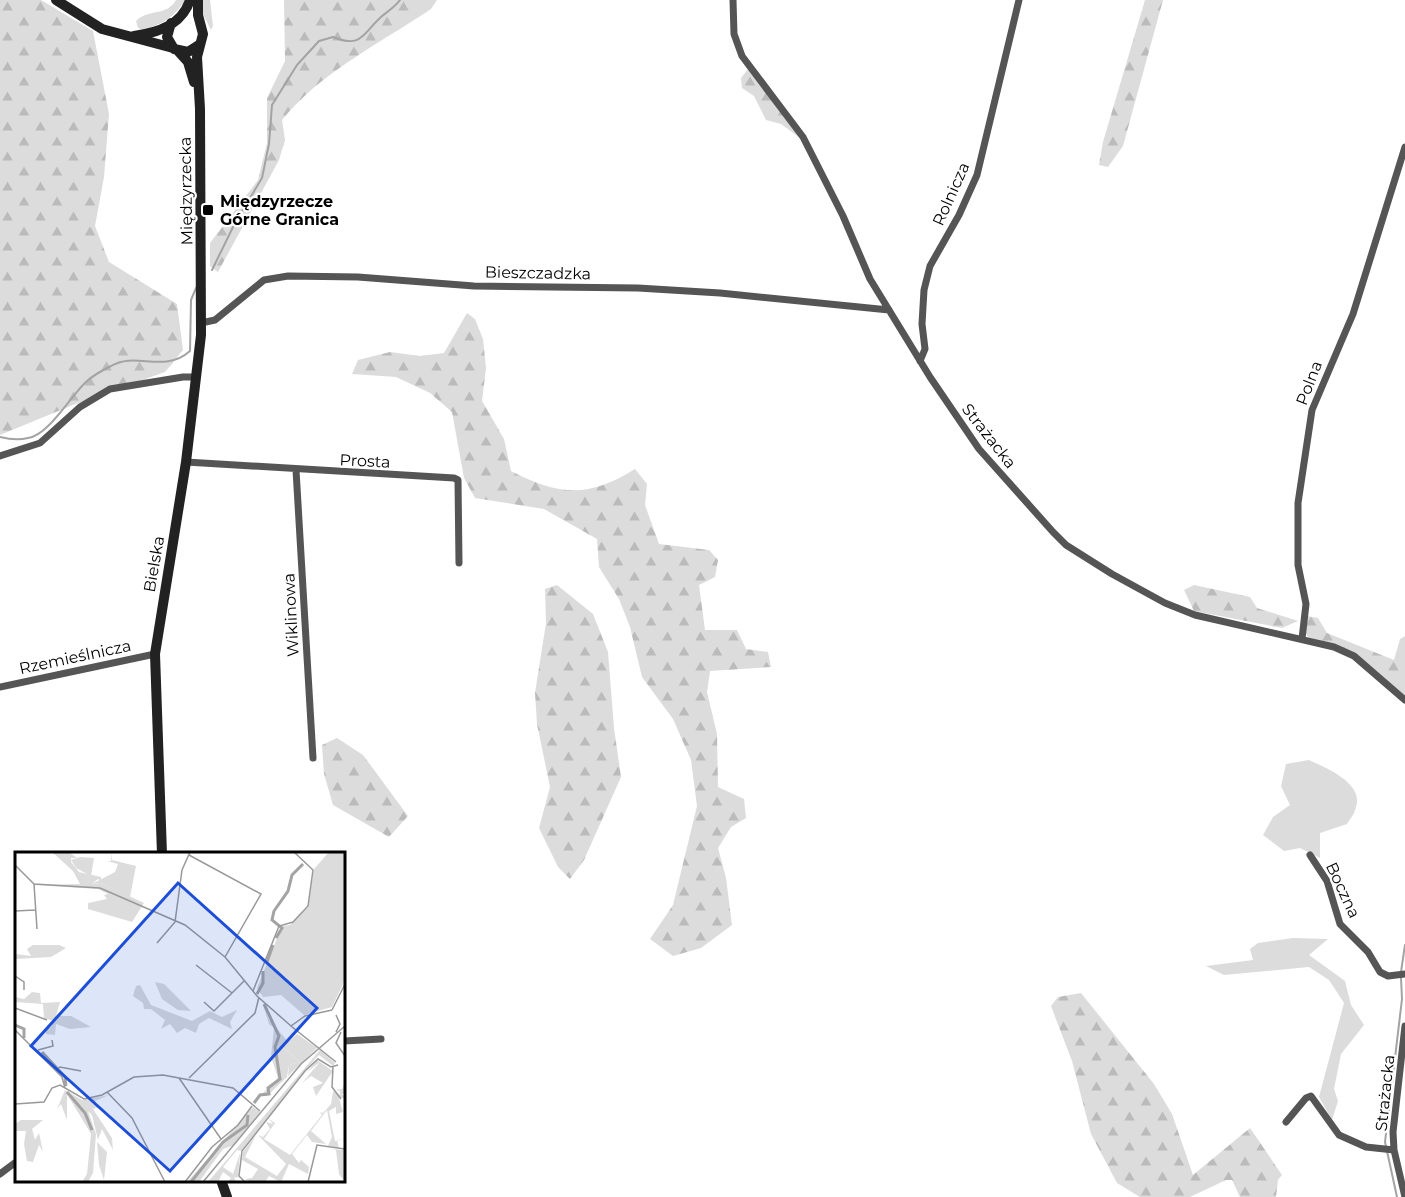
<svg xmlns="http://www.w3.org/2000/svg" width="1405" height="1197" font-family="Montserrat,sans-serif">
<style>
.grass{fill:#dcdcdc}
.forest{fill:url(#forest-firs)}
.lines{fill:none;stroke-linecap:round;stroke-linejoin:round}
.stream{stroke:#a3a3a3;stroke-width:2}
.street{stroke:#555;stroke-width:7}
.secondary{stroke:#222;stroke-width:10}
.poi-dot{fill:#000;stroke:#fff;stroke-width:2}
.labels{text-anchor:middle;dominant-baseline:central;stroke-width:4.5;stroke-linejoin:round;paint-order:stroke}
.street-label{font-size:16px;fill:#000;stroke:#fff}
.poi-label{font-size:16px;font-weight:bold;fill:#000;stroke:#fff;text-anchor:start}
.inset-river{fill:none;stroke:#a3a3a3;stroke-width:3}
.inset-road{fill:none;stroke:#999;stroke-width:1.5}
.view{fill:#1d4ed8;fill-opacity:0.15;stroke:#1d4ed8;stroke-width:3}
.inset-edge{fill:none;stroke:#000;stroke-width:3}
</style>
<defs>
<pattern id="forest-firs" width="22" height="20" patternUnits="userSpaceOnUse" patternTransform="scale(1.5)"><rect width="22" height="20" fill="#dcdcdc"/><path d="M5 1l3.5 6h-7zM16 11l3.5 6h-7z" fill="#bbb"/></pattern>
</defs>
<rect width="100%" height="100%" fill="#fff"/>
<path class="grass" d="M176,0H185C175,17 161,25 143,30L138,28L136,21C149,8 166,17 176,0Z
M203,0H210L213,26L211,30L203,14Z
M1309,760C1326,768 1364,783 1356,807C1355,813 1350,819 1347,824L1320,833V858L1300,848L1284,851L1263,835L1273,817L1290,805L1281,786L1286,764Z
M1293,938L1328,939L1309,955L1345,981L1351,1005L1364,1025L1341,1054L1334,1089L1338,1101L1332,1120L1319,1097L1344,1003L1329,980L1309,967L1224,975L1206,966L1253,960L1250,949L1258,943Z"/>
<path class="forest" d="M0,0H41L93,31L109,114L104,177L95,226L109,262L177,304L183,350L165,372L73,405L0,435Z
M284,0H437L431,9C379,44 321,72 282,120L285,140L279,160L218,272L210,266V243L258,180L267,143V98L285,61Z
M1145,0H1163L1123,146L1108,167L1099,165L1103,142Z
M748,69L800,138L781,124L766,120L754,96L742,88L741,78Z
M467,313L475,319L483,339L486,368L482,401L504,439L511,471C559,496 589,498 635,469L647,484L645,505L659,544L709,550L718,560L715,577L699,585L705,630H737L746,649L768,652L771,667L710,671L707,692L717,734L718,787L744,799L746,818L731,827L718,848L726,878L732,925L701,948L673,956L650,939L673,905L697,806L691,760L673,719L642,677L630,627L619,599L599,567L597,539L544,509L475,498L464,478L452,412L430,393L396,377L352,374L358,360L390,352L420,356L444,353Z
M557,585L593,614L608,652L614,728L621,777L584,860L570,879L558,867L539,828L550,787L537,724L535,693L546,623L545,589Z
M1194,585L1250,597L1257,608L1298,621L1282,628L1194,611L1184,590Z
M1307,616L1318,618L1327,633L1394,660L1400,639L1405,636V697C1371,665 1354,649 1308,637L1304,630Z
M337,738L363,755L408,816L389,837L333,805L324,774L322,745Z
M1081,993L1154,1084L1172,1114L1193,1175L1250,1128L1282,1175L1278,1180L1276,1197H1240L1232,1180H1226L1190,1197H1140L1117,1183L1091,1134L1072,1061L1051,1006L1058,997Z"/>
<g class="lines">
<path class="stream" d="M212,270L235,223L262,178L269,144L272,105L297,65L319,41L333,37C362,49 363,33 381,17C388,11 395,7 400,0
M0,437C8,439 20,440 28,438C49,435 71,395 87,381C94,375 103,370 111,366C136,351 164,374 190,351L191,300L196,288
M1401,972L1405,945
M1397,1197L1385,1142L1402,999L1401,978"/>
<path class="street" d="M733,0L734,34L742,56L803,137L843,216L870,279L930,377L979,449L1053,532L1066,545L1112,574L1165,603L1195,615L1334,647L1354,656L1405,700
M201,323L215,320L264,280L288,276L358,277L474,286L638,288L720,293L889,310
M920,361L925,349L922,324L924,290L930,266L959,215L977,175L1019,0
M0,456L40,443L80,407L110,389L183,377H197
M186,462L454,478L458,480L459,563
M296,470L313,758
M1302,639L1306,604L1298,565V503L1312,410L1353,314L1405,147
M0,687L155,654
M1310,855L1327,881L1340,924L1368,952L1380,972L1388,976L1405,974
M344,1041L381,1039
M1286,1122L1306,1098L1311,1096L1339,1135L1366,1147L1394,1150
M0,1174L16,1162
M1405,1197L1394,1150L1393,1132L1405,1026"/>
<path class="secondary" d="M56,0L102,29L173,48
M171,23L167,37L174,49L188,52L199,45
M134,36C158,33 182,25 190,0
M178,51L188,62L194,82
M162,854L155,654L186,462L201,335L200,109L197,57L203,34L198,15V0
M221,1180L227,1197"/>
</g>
<rect class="poi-dot" x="202" y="204" width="12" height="12" rx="3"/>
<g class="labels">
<g class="street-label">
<text transform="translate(186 191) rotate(-91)">Międzyrzecka</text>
<text transform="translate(951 194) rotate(-66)">Rolnicza</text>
<text transform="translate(538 273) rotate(1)">Bieszczadzka</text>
<text transform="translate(1309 383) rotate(-69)">Polna</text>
<text transform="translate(989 436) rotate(52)">Strażacka</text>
<text transform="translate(365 461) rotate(3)">Prosta</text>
<text transform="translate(154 564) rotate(-80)">Bielska</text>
<text transform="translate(291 615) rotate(-93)">Wiklinowa</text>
<text transform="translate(75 657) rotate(-12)">Rzemieślnicza</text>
<text transform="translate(1343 890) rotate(65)">Boczna</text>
<text transform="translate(1385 1093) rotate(-84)">Strażacka</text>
</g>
<g class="poi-label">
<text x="220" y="201">Międzyrzecze<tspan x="220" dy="18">Górne Granica</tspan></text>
</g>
</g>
<g transform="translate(15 852)">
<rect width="330" height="330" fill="#fff"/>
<path d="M97,0V8L121,14L115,45L86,31L77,32L100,20L103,12L92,9H96ZM65,5L79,6L76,24L61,16L56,8ZM278,179L302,196L273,224L274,213L285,210L268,195L282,182ZM305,198L320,211L318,214L304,203L300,207L226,299L222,298L208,315L218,322L225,301L223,325L219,326L222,330H213L216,326L208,320L203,330H193ZM302,208L318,219L301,244L298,235L308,231L296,224L287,231L305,210L292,220ZM330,230V242H326L330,244V246H324L328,260L321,262V255L314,259L320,289L330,287L322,288L324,296L313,294L317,285L312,258L296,279L311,292L297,290L292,283L277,302L284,311L286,308L294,315L293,322L274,312L266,330L254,324L250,330H236L230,327L237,326L243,317L227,308L228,300L241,283L230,305L262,324L271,312L243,283L248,285L255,277L251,270L258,272L254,267L260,271L249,287L275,303L307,263L305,260L308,261L316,252L318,239L325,243V239L320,238L327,237ZM316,297L330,298V330L324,322L321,298Z" fill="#dcdcdc"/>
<path d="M37,0L55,1L62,6H56V10L64,20L86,25V29L83,27L77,32L86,31L129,51L117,70L73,57V51L92,47L89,43L93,42L83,37L20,33L65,32L58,19ZM314,0H330V128L317,155L289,163L266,143L248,145L242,136L267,74L275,73L293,55L299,17ZM18,93H44L51,96L36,105L1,107V102L16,104L12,97ZM140,130L149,132L176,159L163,158L147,147ZM125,133L136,153L177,169L195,159L207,165L222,158L215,170L217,177L194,166L184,172L181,181L170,176L162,181L155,172L146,177L150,168L136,157H129L128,151L118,144L121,134ZM17,140L25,141L26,151L45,150L41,164H56L76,175L55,177L41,172L40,183L31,182L30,176L36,175L39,169L29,166L28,152L0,150V145L9,147ZM248,152L254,167L274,191L268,195L285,210L274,213L272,225L252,244H245L263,226L256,205L259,176L254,172ZM50,238L67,248L94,243L80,249L83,255L78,257L97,286L98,298L87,277L83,288L77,263L73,259L81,282L78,321L73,330H67L72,322L76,282L52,242V268L46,252L42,257ZM238,255L245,260L220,293L208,297L184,330H172ZM6,268H28L17,277L20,288L24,281L28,300L24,293L18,310L12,309L9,292L11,279H0V272ZM82,290L92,300L89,328L84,313Z" fill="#dcdcdc"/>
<path class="inset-river" d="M261,86L267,76L257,68L259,59L273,39L277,23L288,12M252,110L258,93M242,142L248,131V119M0,173L9,177V186M27,200L50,225L51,234M52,240L70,261L77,278M239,251L245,243L254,242L253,236L265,227L260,195L264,184L249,152M176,330L208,290L232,273L233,263"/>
<path class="inset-road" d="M174,3L246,42L210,105M0,13L19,32L85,36L170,73L210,105L242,144L276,174M19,32L22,77M0,59L20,58M142,91L160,70L167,18L175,0M181,113L217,141M0,124L9,130V138M238,139L264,74L278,70L293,54L298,18L279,0M189,150L199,159L229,129M0,156L32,168M317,158L330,132M317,158L290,164L276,174L321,210M321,163L325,172L321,180M0,178L47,225L50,236M326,180L321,191L330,204M23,198L38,194L37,188M318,215L317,235L326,247M41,218L45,215L66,219M164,226L206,287M174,226L240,161L244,145M92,240L117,266L150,330M0,252L29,250L37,236L45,233L69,247L87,243L119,225L148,223L218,236L245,259M170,330L197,295L223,273L237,254M188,330L286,212L330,174M230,330L224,324L227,299L290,219L303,207L316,215L323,213M293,330L302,293L330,297"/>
<path class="view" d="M163,31L302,156L155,319L16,194Z"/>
<rect width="330" height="330" class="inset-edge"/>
</g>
</svg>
